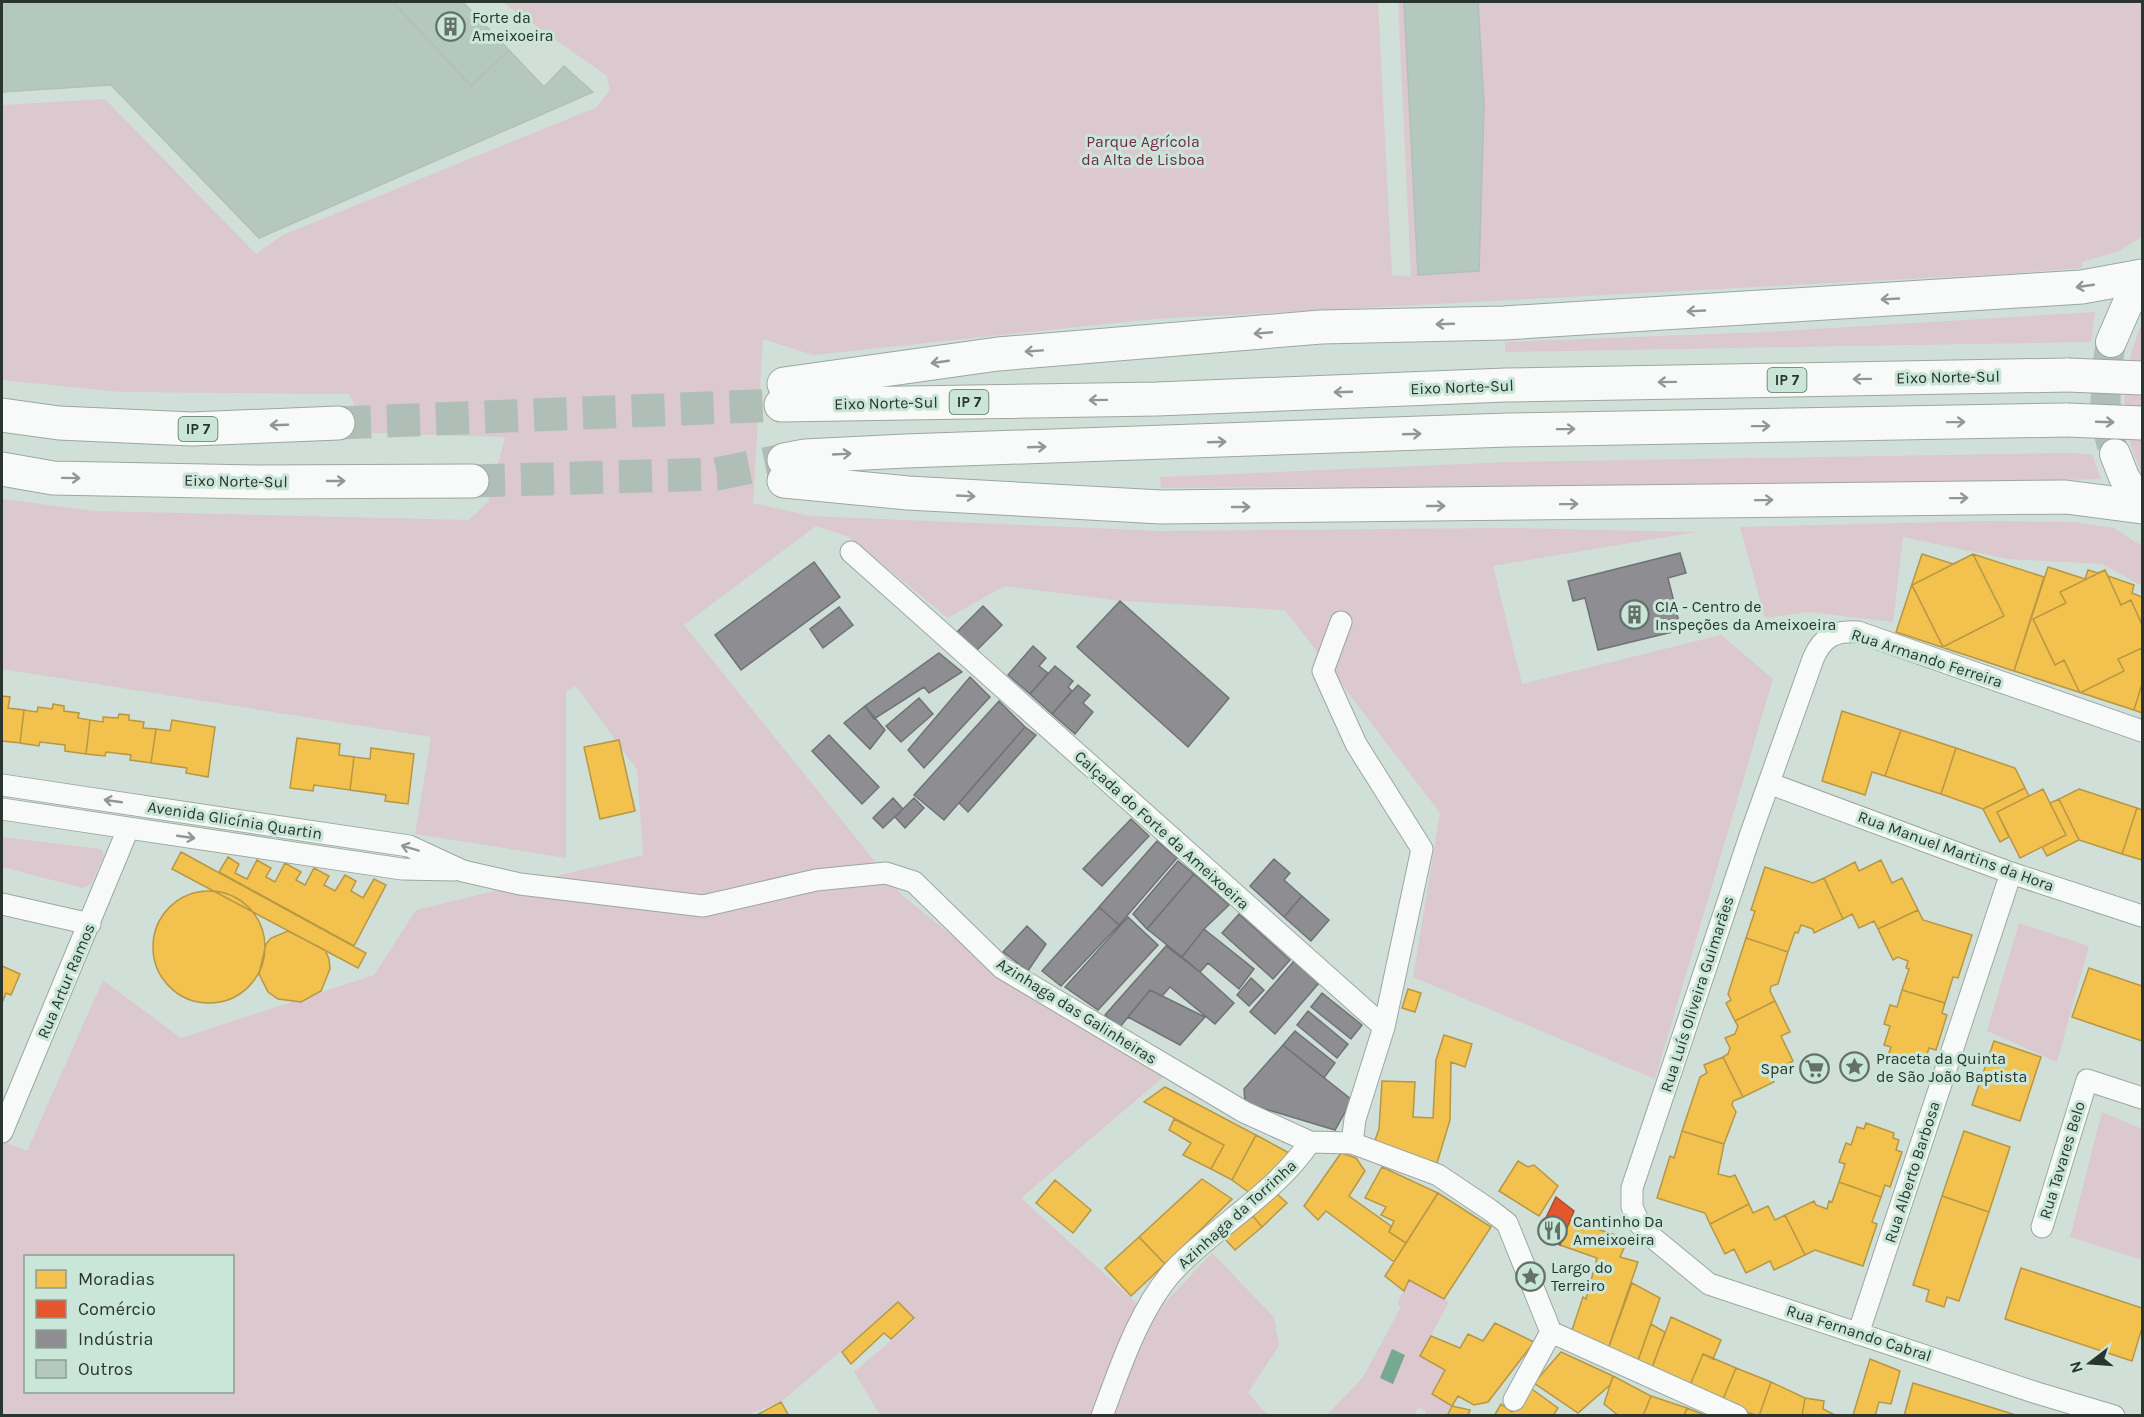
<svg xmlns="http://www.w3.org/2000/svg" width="2144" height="1417" font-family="Karla,sans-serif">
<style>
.green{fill:#dcc8cf;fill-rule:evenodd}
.water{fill:#77a892}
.homes{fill:#f2c14e;stroke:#b69745;stroke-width:1.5}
.shops{fill:#e4572e;stroke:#ac4d2e;stroke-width:1.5}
.industry{fill:#8d8d92;stroke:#6f7374;stroke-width:1.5}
.building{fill:#b4c8bf;stroke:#b3bfb9;stroke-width:1.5}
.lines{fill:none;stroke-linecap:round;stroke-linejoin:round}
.secondary-tunnel{stroke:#afbeb6;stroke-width:30;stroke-dasharray:30 15;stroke-linecap:butt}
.highway-tunnel{stroke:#afbeb6;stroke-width:33;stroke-dasharray:33 16;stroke-linecap:butt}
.street-casing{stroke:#9ba7a0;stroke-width:23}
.secondary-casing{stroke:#9ba7a0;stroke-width:32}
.highway-casing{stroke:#9ba7a0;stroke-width:35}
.street{stroke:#f8faf9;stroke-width:21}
.secondary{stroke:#f8faf9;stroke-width:30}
.highway{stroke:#f8faf9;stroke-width:33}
.highway-bridge-casing{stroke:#9ba7a0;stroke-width:35;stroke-linecap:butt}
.highway-bridge{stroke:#f8faf9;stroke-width:33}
.oneway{stroke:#919894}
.labels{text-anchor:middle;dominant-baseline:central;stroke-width:6;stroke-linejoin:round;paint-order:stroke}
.shield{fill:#cae6d8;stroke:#5a6a62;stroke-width:1.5}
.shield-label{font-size:15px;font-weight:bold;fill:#2a352f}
.poi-label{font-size:16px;fill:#2a352f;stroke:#cae6d8;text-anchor:start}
.park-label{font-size:16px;fill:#72294c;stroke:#cae6d8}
.street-label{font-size:16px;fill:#2a352f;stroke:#cae6d8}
</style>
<rect width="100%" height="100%" fill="#d0e0d8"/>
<path class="green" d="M502,2H1378L1392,275L1411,277L1398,2H2142V237L2119,251L2082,262V268L2020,273L1154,319L813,355L763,339L753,503L811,516L1162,531L1512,528L1696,532L1493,566L1522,684L1721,635L1773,679L1655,1079L1413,977L1440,813L1285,610L1120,601L1004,586L948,618L849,537L816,526L684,625L902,895L1003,977L1166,1075L1021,1198L1141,1307L1159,1309L1212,1253L1274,1317L1279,1346L1248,1393L1268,1415H880L854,1372L915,1320L898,1303L781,1402L747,1415H2V1141L27,1151L103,980L181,1038L374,975L416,910L643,855L637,770L576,686L566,692V858L415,834L431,737L2,669V499L95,511L469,520L488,502L505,437L369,433L349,394L121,392L2,380V105L105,99L256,254L283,235L597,107L610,90L607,76ZM26,1256H232V1392H26Z
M2095,312L2091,342L1505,352V342L1766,332Z
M2142,323V472C2117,425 2121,371 2142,323Z
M2066,453L2092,454L2101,479L1510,493L1509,486L1161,488L1160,477L1509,462Z
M1984,521L2075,522L2114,528L2142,546V586L2102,564L2007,559L1903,537L1893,622L1808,612L1765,618L1740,527Z
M2,837L101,849L104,855L91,884L83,888L2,867Z
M2019,923L2089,946L2057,1062L1987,1031Z
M2102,1112L2142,1129V1260L2070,1237Z
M1409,1280L1449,1302L1420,1356L1445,1370L1432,1394L1452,1406L1447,1415H1424L1426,1411L1419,1408L1414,1415L1326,1416L1363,1377L1401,1307L1397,1304Z"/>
<path class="water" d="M1392,1349L1405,1355L1393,1384L1380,1378Z"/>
<path class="homes" d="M1922,554L1953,564L1973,554L2044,577L2014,671L1896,632Z
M1973,554L2004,616L1943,647L1912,585Z
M2048,567L2085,579L2088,570L2098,573L2105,570L2108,576L2134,585L2132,593L2142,597V684L2134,710L2014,671Z
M2105,570L2121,605L2131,600L2142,625V648L2118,659L2124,671L2080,693L2064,660L2055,665L2033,619L2066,603L2060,592Z
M2142,684V713L2134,710Z
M2,696L10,697L8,708L24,710L20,743L2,741Z
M53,704L64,706V711L79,713L78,718L90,720L86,754L65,751V745L40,742L39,746L20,743L24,710L37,712L38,707L52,709Z
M1842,711L1901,730L1885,776L1872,772L1865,795L1822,781Z
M119,714L129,715V720L144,722L143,728L156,729L151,763L130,760L131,755L106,752L105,756L86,754L90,720L103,722V717L118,718Z
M172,720L215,727L208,777L186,773L187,768L151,763L156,729L170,731Z
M1901,730L1956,748L1941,794L1885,776Z
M297,738L340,744L339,755L354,757L350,790L314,785L313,791L290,788Z
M619,740L635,811L600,819L584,747Z
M371,748L414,754L408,804L385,801L386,795L350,790L354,757L370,759Z
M1956,748L2015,768L2025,788L1983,809L1941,794Z
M2025,788L2029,796L1997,812L2009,837L2000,842L1983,809Z
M2043,789L2066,835L2020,858L1997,812Z
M2079,789L2137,808L2122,854L2079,840L2059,799Z
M2059,799L2079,840L2047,856L2042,847L2066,835L2050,803Z
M2137,808L2142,810V860L2122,854Z
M181,852L366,953L358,968L172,869Z
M228,857L239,864L235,873L247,879L257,860L271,868L266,877L275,882L285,863L301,872L296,880L305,885L314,868L329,876L324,885L335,891L345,875L356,881L351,891L363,898L374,879L386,885L354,946L219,872Z
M1881,860L1892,883L1902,878L1918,910L1878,929L1874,921L1859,928L1852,914L1843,919L1824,878L1855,862L1859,871Z
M1765,867L1813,883L1824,878L1843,919L1814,933L1813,929L1801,925L1798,933L1795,932L1788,952L1746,938L1755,911L1751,910Z
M153 947a56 56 0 1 1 112 0a56 56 0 1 1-112 0Z
M1918,910L1923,920L1972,935L1958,978L1953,977L1945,1003L1902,990L1909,969L1906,968L1908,961L1898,957L1893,960L1878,929Z
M288,931L325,950L329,959L330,969L321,991L301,1002L278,999L268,992L259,974L266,944L271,938Z
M1746,938L1788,952L1778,984L1771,986L1770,991L1775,1001L1735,1021L1726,1003L1731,1000L1728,994Z
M2,966L20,974L11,995L6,993L2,1003Z
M2089,968L2142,986V1041L2072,1017Z
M1408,989L1421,993L1415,1012L1402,1008Z
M1902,990L1945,1003L1942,1013L1947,1015L1936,1050L1929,1048L1926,1058L1919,1056L1918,1062L1889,1053L1891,1047L1884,1045L1890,1026L1884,1024L1890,1005L1897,1007Z
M1775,1001L1790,1032L1781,1036L1793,1061L1770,1073L1774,1082L1743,1097L1723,1057L1728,1054L1730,1048L1725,1038L1735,1034L1738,1026L1735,1021Z
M1444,1035L1472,1044L1465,1067L1451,1062L1450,1120L1437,1163L1374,1143L1379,1129L1382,1081L1415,1082L1413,1117L1433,1118L1436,1060Z
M1994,1041L2041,1057L2020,1121L1972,1105Z
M1723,1057L1743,1097L1733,1101L1732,1105L1736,1112L1724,1144L1682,1131L1700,1077L1707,1073L1704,1065Z
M1165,1087L1256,1135L1232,1180L1211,1169L1224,1145L1144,1102Z
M1174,1119L1224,1145L1211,1169L1183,1155L1191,1143L1169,1130Z
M1866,1123L1894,1133L1893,1138L1899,1140L1896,1150L1902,1152L1890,1187L1885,1185L1881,1197L1839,1182L1845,1164L1839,1162L1846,1143L1851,1145L1857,1127L1864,1129Z
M1682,1131L1724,1144L1718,1174L1730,1177L1735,1175L1749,1204L1710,1224L1705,1213L1657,1198L1670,1156L1674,1158Z
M1964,1131L2010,1147L1989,1212L1942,1196Z
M1256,1135L1289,1153L1250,1193L1232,1180Z
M1341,1153L1356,1158L1365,1171L1349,1196L1391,1226L1389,1232L1406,1243L1394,1262L1326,1211L1318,1220L1304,1206Z
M1518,1161L1528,1167L1534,1165L1558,1186L1539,1216L1499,1191Z
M1382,1167L1438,1193L1406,1243L1389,1232L1394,1221L1381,1215L1386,1207L1365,1198Z
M1202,1179L1232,1199L1165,1264L1139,1237Z
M1055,1180L1091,1210L1073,1233L1036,1203Z
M1839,1182L1881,1197L1872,1222L1877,1224L1863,1266L1815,1250L1805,1255L1785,1215L1814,1201L1816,1205L1827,1209L1829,1201L1832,1202Z
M1276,1193L1287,1203L1262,1227L1253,1216Z
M1438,1193L1491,1227L1444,1299L1409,1280L1404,1291L1385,1276Z
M1942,1196L1989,1212L1959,1301L1947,1297L1944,1307L1926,1301L1929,1290L1913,1285Z
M1749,1204L1753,1213L1768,1206L1775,1220L1785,1215L1805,1255L1774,1270L1770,1261L1746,1273L1734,1249L1725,1254L1710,1224Z
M1253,1216L1262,1227L1235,1250L1225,1239Z
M1569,1220L1628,1239L1620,1257L1638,1262L1607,1352L1570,1336L1583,1297L1586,1299L1597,1258L1560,1245Z
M1139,1237L1165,1264L1131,1296L1105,1268Z
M2021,1268L2142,1308V1328L2132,1361L2005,1319Z
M1632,1283L1660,1298L1636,1366L1607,1352Z
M898,1302L914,1318L891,1339L884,1333L851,1364L842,1352Z
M1671,1317L1721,1340L1713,1359L1703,1354L1688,1390L1650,1373Z
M1495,1323L1534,1342L1488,1402L1474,1405L1458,1396L1452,1406L1432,1394L1445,1370L1420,1356L1431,1336L1460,1348L1468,1334L1483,1341Z
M1651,1324L1665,1332L1650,1373L1636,1366Z
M1561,1352L1613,1376L1610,1385L1578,1413L1534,1383Z
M1703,1354L1736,1368L1721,1404L1688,1390Z
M1870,1359L1900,1371L1891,1404L1879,1402L1875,1416L1853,1415Z
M1736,1368L1771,1382L1759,1416L1721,1404Z
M1613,1376L1651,1396L1643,1416H1619L1604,1404Z
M1771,1382L1805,1398L1802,1416H1759Z
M1913,1383L2016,1415V1416H1904Z
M1529,1387L1558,1408L1553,1416H1494L1501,1404L1512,1412Z
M1651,1396L1687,1408L1684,1416H1643Z
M1805,1398L1824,1401L1823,1409L1837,1416H1802Z
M781,1402L789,1416H755Z
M1452,1406L1470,1410L1468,1416H1447Z
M1687,1408L1707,1416H1684Z"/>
<path class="shops" d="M1556,1197L1574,1211L1560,1245L1540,1230Z"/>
<path class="industry" d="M1680,553L1686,573L1668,578L1681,630L1598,650L1585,598L1573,601L1568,581Z
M814,562L840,597L741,670L715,635Z
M1120,601L1229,698L1188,747L1077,647Z
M983,606L1002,625L974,653L955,634Z
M839,607L853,625L823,648L810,629Z
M1033,646L1046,658L1039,666L1048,673L1030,694L1008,675Z
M939,653L962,672L929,693L924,687L874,719L865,706Z
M1055,666L1073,681L1068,687L1072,691L1052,714L1030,694Z
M970,677L990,697L924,768L908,750Z
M1078,685L1090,695L1083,703L1093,712L1075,734L1052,714Z
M919,698L933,714L901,742L886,726Z
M999,701L1025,727L944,820L914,795Z
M865,706L885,730L870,749L844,723Z
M1025,727L1036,735L968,812L959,803Z
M829,735L879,787L862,804L812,751Z
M893,798L903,809L883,828L873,818Z
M914,798L924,808L905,828L895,817Z
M1131,819L1149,836L1102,886L1083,869Z
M1157,841L1177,858L1119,925L1099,907Z
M1274,859L1290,873L1284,880L1302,896L1284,917L1250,886Z
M1178,861L1194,874L1147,929L1133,914Z
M1194,874L1229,905L1204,929L1182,957L1147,929Z
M1302,896L1329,920L1311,941L1284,917Z
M1099,907L1119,925L1061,986L1042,971Z
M1239,914L1290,960L1273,979L1222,933Z
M1128,917L1158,945L1098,1010L1065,987Z
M1027,926L1046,944L1028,971L1003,952Z
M1204,929L1254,969L1239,989L1208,963L1200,972L1182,957Z
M1166,946L1200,972L1234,1003L1215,1024L1170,987L1162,996L1150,990L1120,1027L1105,1015Z
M1294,961L1319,983L1275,1034L1250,1012Z
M1251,978L1264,990L1249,1006L1237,995Z
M1150,990L1205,1017L1180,1045L1128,1017Z
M1322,993L1362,1025L1351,1039L1311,1007Z
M1308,1011L1348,1044L1337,1058L1297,1025Z
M1295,1031L1335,1063L1324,1078L1283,1045Z
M1283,1045L1352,1100L1335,1130L1245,1103L1244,1089Z"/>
<path class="building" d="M2,2H393L471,86L509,50L544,87L564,66L593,92L259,238L111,85L2,92Z
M393,2H463L509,50L471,86Z
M1404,2H1478L1484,105L1479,271L1418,275Z"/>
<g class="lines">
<path class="secondary-tunnel" d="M2111,342C2105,378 2102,412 2112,446"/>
<path class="highway-tunnel" d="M338,423L781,405
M472,481L717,474L784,460"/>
<defs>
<path id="street" d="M851,552L1384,1027L1355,1119L1352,1143
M1341,622L1323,671L1356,744L1422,849L1384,1027
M1771,784L2011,873L2142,916
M2,785L409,846L463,871L520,884L703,906L816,880L886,873L914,882L1002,968L1244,1112L1310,1142L1352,1143L1438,1175L1490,1210L1507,1223L1551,1332
M2,809L402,869L454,870
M2,904L90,924
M2,1132L128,829
M2042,1227L2087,1080L2142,1098
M1551,1332L1737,1416
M1858,1334L2011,873
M1514,1400L1551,1332
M1102,1416C1120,1368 1141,1303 1178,1266C1221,1223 1276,1192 1310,1142
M2114,1416L2037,1393L1709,1284L1652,1237L1639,1223L1632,1207V1188L1751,833L1813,659C1822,637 1835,630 1858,632L2142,731"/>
<path id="secondary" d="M2111,342L2127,305L2142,283
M2115,454L2124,477L2142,506"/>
<path id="highway" d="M784,384L998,354L1321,327L1504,323L2082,287L2142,276
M781,405L1157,399L1506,385L2068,375
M2,415L59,423L192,429L338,423
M784,460L805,456L905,451L1508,430L2067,420
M2,469L53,478L256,482L472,481
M784,481L908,493L1161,507L2066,497L2142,507"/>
</defs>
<use href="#street" class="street-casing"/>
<use href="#secondary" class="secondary-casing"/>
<use href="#highway" class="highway-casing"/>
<use href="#street" class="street"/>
<use href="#secondary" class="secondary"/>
<use href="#highway" class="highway"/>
<defs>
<path id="highway-bridge" d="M2068,375L2142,378
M2067,420L2142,423"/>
</defs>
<use href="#highway-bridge" class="highway-bridge-casing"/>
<use href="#highway-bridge" class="highway-bridge"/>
</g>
<defs><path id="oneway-shaft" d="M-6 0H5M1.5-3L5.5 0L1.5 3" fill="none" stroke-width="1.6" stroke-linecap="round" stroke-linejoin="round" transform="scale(1.5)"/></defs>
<g class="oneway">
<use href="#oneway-shaft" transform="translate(2085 286) rotate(172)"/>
<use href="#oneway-shaft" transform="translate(1890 299) rotate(177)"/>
<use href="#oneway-shaft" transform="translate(1696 311) rotate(177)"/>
<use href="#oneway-shaft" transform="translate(1445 324) rotate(178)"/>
<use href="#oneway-shaft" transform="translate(1263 333) rotate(175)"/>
<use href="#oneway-shaft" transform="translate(1034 351) rotate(176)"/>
<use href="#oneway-shaft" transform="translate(940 362) rotate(172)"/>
<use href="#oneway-shaft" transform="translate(1862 379) rotate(179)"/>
<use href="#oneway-shaft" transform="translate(1667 382) rotate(179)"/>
<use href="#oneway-shaft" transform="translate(1343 392) rotate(178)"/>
<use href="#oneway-shaft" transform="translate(1098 400) rotate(179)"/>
<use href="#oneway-shaft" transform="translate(1956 422) rotate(-1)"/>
<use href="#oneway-shaft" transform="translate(2105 422) rotate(2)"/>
<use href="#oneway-shaft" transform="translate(279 425) rotate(178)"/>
<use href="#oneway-shaft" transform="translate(1761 426) rotate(-1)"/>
<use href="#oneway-shaft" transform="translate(1566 429) rotate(-1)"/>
<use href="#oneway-shaft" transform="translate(1412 434) rotate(-2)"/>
<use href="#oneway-shaft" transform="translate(1217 442) rotate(-2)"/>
<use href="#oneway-shaft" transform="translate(1037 447) rotate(-2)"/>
<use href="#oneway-shaft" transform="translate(842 454) rotate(-3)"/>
<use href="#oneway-shaft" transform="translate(71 478) rotate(1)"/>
<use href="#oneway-shaft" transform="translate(336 481)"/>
<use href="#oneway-shaft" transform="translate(966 496) rotate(3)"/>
<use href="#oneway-shaft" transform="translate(1959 498) rotate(-1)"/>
<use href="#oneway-shaft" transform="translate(1764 500) rotate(-1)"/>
<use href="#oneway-shaft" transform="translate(1569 504) rotate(-1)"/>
<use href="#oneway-shaft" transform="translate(1436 506)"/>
<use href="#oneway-shaft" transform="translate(1241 507)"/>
<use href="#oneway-shaft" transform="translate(113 801) rotate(-172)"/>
<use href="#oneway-shaft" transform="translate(186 837) rotate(8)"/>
<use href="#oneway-shaft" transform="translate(410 848) rotate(-163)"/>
</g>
<defs>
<symbol id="building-ring" viewBox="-11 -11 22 22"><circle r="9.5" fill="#cae6d8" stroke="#64716a" stroke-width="1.5"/><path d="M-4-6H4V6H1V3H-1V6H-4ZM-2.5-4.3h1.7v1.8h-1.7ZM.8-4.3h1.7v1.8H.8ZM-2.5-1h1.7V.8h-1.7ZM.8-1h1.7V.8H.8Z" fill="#64716a"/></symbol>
<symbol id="sight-ring" viewBox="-11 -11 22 22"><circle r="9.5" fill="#cae6d8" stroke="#64716a" stroke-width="1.5"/><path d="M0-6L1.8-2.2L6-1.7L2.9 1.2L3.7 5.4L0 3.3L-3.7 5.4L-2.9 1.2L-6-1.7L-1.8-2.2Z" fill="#64716a"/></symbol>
<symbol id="supermarket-ring" viewBox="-11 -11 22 22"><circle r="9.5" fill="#cae6d8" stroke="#64716a" stroke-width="1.5"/><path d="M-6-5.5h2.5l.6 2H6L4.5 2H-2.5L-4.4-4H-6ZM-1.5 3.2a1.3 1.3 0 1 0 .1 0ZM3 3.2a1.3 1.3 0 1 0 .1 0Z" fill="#64716a"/></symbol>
<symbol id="restaurant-ring" viewBox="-11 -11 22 22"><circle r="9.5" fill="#cae6d8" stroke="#64716a" stroke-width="1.5"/><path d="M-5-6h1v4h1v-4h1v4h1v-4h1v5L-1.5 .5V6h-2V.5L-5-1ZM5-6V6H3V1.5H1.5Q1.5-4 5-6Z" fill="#64716a"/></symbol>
</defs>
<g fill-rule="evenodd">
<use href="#building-ring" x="434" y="10" width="33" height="33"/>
<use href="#building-ring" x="1618" y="598" width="33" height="33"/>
<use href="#sight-ring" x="1838" y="1050" width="33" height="33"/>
<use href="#supermarket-ring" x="1798" y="1052" width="33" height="33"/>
<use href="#restaurant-ring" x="1536" y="1214" width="33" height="33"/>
<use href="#sight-ring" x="1514" y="1260" width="33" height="33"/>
</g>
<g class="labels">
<g class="shield">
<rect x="1767.5" y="368" width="39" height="24" rx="4.5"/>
<rect x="949.5" y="390" width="39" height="24" rx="4.5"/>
<rect x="178.5" y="417" width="39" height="24" rx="4.5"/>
</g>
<g class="shield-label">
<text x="1787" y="380">IP 7</text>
<text x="969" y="402">IP 7</text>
<text x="198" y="429">IP 7</text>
</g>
<g class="poi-label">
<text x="472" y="17">Forte da<tspan x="472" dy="18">Ameixoeira</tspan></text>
<text x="1655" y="606">CIA - Centro de<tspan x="1655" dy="18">Inspeções da Ameixoeira</tspan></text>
<text x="1876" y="1058">Praceta da Quinta<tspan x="1876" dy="18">de São João Baptista</tspan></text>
<text x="1794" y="1068" text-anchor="end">Spar</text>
<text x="1573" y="1221">Cantinho Da<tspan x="1573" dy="18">Ameixoeira</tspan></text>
<text x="1551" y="1267">Largo do<tspan x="1551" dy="18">Terreiro</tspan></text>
</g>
<g class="park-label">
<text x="1143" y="141">Parque Agrícola<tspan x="1143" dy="18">da Alta de Lisboa</tspan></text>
</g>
<g class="street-label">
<text transform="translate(1948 377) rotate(-1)">Eixo Norte-Sul</text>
<text transform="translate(1462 387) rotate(-2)">Eixo Norte-Sul</text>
<text transform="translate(886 403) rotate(-1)">Eixo Norte-Sul</text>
<text transform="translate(236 481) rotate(1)">Eixo Norte-Sul</text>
<text transform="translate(1927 658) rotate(18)">Rua Armando Ferreira</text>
<text transform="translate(235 820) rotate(9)">Avenida Glicínia Quartin</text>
<text transform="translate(1162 830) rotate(42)">Calçada do Forte da Ameixoeira</text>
<text transform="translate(1956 851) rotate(20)">Rua Manuel Martins da Hora</text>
<text transform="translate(66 981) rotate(-67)">Rua Artur Ramos</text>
<text transform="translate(1697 994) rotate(-72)">Rua Luís Oliveira Guimarães</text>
<text transform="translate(1077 1011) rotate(32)">Azinhaga das Galinheiras</text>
<text transform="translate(2062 1160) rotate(-73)">Rua Tavares Belo</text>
<text transform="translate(1912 1172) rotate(-72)">Rua Alberto Barbosa</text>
<text transform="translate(1237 1214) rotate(-42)">Azinhaga da Torrinha</text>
<text transform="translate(1859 1333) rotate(18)">Rua Fernando Cabral</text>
</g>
</g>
<rect width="2144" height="1417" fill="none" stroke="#2a352f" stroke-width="6"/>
<rect x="24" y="1255" width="210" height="138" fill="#cae6d8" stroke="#8a9f94" stroke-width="1.5"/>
<rect x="36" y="1270" width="30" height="18" fill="#f2c14e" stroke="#8a9f94" stroke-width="1.5"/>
<text x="78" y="1285" font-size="18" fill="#2a352f">Moradias</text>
<rect x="36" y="1300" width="30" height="18" fill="#e4572e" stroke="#8a9f94" stroke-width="1.5"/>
<text x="78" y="1315" font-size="18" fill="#2a352f">Comércio</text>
<rect x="36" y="1330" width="30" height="18" fill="#8d8d92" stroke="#8a9f94" stroke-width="1.5"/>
<text x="78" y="1345" font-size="18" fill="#2a352f">Indústria</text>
<rect x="36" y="1360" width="30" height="18" fill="#b4c8bf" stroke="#8a9f94" stroke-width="1.5"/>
<text x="78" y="1375" font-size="18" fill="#2a352f">Outros</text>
<g transform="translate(2090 1363) rotate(253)" stroke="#cae6d8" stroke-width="4.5" paint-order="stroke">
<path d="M0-4.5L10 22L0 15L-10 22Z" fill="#2a352f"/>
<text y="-9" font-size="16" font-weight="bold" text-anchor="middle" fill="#2a352f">N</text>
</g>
</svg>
